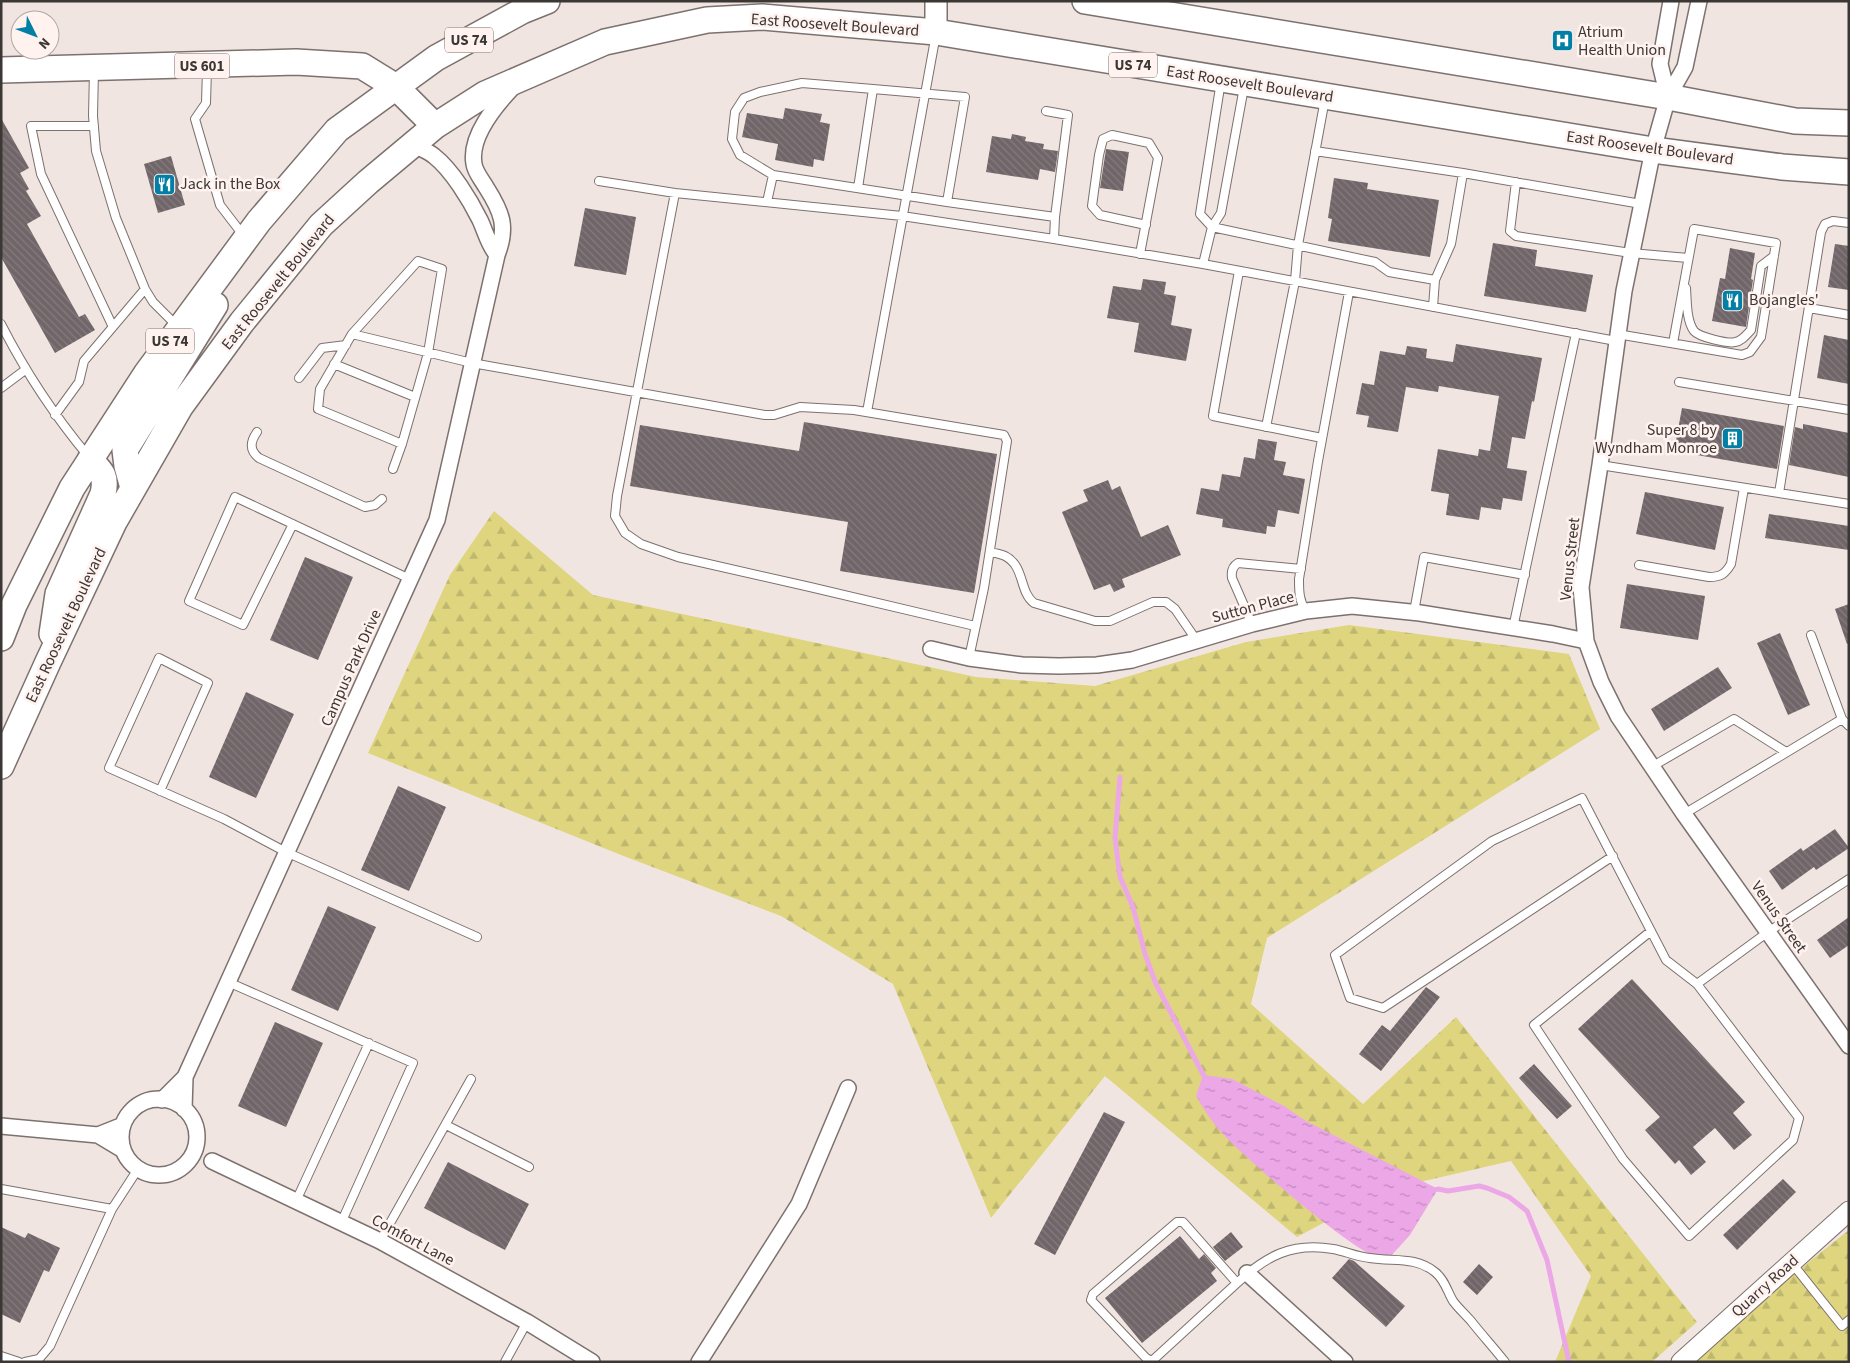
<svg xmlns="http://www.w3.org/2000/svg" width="1850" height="1363" font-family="'Source Sans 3',sans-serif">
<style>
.forest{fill:url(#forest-firs)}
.water{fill:url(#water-ripples)}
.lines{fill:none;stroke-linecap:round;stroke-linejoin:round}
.stream{stroke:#eca7e7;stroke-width:5}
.building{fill:url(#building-back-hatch)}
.service-casing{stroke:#7c716e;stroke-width:10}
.minor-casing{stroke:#7c716e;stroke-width:18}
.tertiary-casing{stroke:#7c716e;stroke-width:21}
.secondary-casing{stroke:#7c716e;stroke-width:24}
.trunk-casing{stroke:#7c716e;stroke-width:28}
.service{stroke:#fff;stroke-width:8}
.minor{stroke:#fff;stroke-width:15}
.tertiary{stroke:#fff;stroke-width:19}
.secondary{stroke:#fff;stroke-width:21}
.trunk{stroke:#fff;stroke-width:25}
.labels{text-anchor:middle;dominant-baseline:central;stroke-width:5;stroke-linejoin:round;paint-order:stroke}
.shield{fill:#fff2ef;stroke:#766f6d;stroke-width:1}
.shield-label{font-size:15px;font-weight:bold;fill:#3b3735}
.street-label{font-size:16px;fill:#3b3735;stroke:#fff2ef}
.poi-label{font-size:16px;fill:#3b3735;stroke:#fff2ef;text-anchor:start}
</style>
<defs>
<pattern id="forest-firs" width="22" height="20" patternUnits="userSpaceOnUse" patternTransform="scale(1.25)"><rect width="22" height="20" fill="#ded57e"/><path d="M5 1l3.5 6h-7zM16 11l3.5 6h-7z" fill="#bfb76e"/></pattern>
<pattern id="water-ripples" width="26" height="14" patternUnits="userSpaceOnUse" patternTransform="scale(1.25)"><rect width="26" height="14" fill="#eca7e7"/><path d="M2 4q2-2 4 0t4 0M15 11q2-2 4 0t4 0" fill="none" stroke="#c089bc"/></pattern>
<pattern id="building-back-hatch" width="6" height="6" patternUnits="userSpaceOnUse" patternTransform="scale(1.25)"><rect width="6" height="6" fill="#706568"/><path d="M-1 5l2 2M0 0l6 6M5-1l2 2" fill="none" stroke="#857c7e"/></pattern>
</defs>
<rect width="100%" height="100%" fill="#f1e5e1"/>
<path class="forest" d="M494,511L593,595L976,677L1095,686L1246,642L1349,625L1569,654L1600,729L1267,938L1251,1004L1363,1104L1456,1017L1697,1322L1652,1362H1555L1591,1276L1511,1161L1385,1190L1297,1237L1105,1076L991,1218L893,984L781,916L621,855L368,753L450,575Z
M1849,1230V1362H1694L1781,1284Z"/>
<path class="water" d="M1203,1075L1232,1079L1284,1106L1306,1121L1438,1189L1410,1235L1391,1256C1388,1257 1383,1258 1380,1258C1356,1255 1232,1148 1215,1125C1208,1116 1202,1106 1196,1096Z"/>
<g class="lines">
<path class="stream" d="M1120,777L1115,838L1120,877L1133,907L1145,954L1156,984L1206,1080
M1432,1191L1438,1189L1448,1191L1479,1186L1487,1188L1509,1197L1527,1211L1547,1260L1569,1362"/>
</g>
<path class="building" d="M785,108L822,114L820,122L830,124L824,161L814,159L813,167L775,160L778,144L742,137L747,113L783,119Z
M1,118L29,168L20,173L29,189L26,191L41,216L27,224L79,317L85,314L95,330L55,353L1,257Z
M1012,134L1026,137L1025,141L1044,144L1043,149L1058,151L1055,172L1040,169L1038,180L986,172L992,136L1011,139Z
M1106,149L1129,152L1123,191L1100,188Z
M171,156L185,205L158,213L144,164Z
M1334,178L1368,183L1367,189L1439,200L1430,257L1328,241L1332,219L1328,218Z
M585,208L636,217L626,275L574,266Z
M1493,243L1537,250L1535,266L1593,275L1586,312L1484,296Z
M1835,244L1849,246V290L1828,287Z
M1730,248L1755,253L1751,279L1753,280L1746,327L1712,321L1720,278L1725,279Z
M1143,279L1166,282L1164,294L1176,296L1171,325L1192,329L1186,361L1134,352L1139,323L1107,318L1113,286L1141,290Z
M1824,335L1849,340V384L1817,378Z
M1456,344L1542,358L1534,402L1532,401L1525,439L1512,437L1507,468L1527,471L1522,501L1503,498L1501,510L1481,507L1479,520L1446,515L1449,494L1431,491L1438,449L1478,456L1479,449L1490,451L1499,396L1439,386L1438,392L1406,387L1398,432L1367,427L1369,416L1356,414L1362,383L1374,385L1380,351L1405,355L1407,346L1427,349L1426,358L1453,362Z
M1682,408L1784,426L1777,469L1674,451Z
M804,422L997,454L974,593L840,571L848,522L630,486L640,425L799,451Z
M1803,424L1849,433V477L1789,465L1795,427L1803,429Z
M1258,439L1277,442L1274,460L1286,462L1283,475L1305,479L1299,514L1278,510L1275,527L1267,526L1266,534L1222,527L1223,519L1196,514L1201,488L1219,491L1222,474L1240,477L1244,457L1255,459Z
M1108,480L1112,490L1120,486L1141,537L1168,525L1181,555L1122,579L1125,587L1114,592L1110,584L1094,590L1062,512L1088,501L1083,490Z
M1645,492L1724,507L1715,550L1636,534Z
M1769,514L1849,526V550L1765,538Z
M305,557L353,577L318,660L270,640Z
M1627,584L1705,596L1698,640L1620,628Z
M1849,604V643L1847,644L1835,609Z
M1780,633L1810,705L1788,715L1757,643Z
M1718,667L1732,688L1664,731L1651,709Z
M246,692L294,714L256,798L209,777Z
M398,786L446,807L409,891L361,870Z
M1835,829L1849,848L1816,870L1814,867L1782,890L1769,871L1801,848L1803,851Z
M328,906L376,927L338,1011L291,990Z
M1849,917V945L1830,958L1817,940Z
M1632,979L1745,1102L1733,1113L1752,1135L1734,1150L1715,1128L1693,1147L1706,1162L1691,1175L1679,1160L1675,1164L1645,1130L1660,1117L1578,1029Z
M1426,987L1440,997L1381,1071L1359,1054L1382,1025L1390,1031Z
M275,1022L323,1043L286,1127L238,1106Z
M1534,1064L1572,1106L1557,1119L1519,1078Z
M1104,1112L1125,1122L1055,1255L1034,1244Z
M448,1162L529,1204L505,1250L424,1208Z
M1783,1179L1796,1192L1737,1250L1723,1235Z
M1,1227L25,1238L28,1233L60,1248L49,1272L44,1270L20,1323L1,1314Z
M1231,1232L1243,1247L1225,1261L1213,1247Z
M1180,1236L1199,1259L1204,1254L1216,1268L1211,1273L1217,1281L1142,1343L1105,1298Z
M1349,1259L1354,1261L1405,1306L1386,1327L1332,1278Z
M1479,1264L1493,1277L1477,1295L1463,1282Z"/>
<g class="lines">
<defs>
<path id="service" d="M207,69L206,103L195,119L220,205L243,235
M94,70L93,116L96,151L116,218L145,289L153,302L178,327
M1221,81L1200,214L1212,227L1375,262L1389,272L1435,280
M873,89L802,83L760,92L744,98L735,112L732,139L740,155L773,175L947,202
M1046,111L1068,115L1055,217
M94,126H31L41,174L112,325
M1315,151L1463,173L1641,204
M599,181L675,193L902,216L1054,239L1203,264L1616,341
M1516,182L1510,231L1516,236L1631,253L1688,258
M858,188L873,89L965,97L947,202L1055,217L1054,239
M675,193L617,496L615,516L625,533L641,544L678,557L810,587L975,626
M767,202L773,175
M1140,254L1158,158L1149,143L1112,135L1103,139L1099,155L1092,206L1100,215L1146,225
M1203,264L1212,227L1221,213L1244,87
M1239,271L1213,416L1322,438
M1686,288C1687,300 1686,320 1694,331C1699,337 1728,344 1735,342C1742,341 1746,335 1751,330L1761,266L1774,256
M1433,307L1435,280L1451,244L1463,173
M1809,308L1849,315
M1,324C26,373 53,414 88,456
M352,334L320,389L318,409L402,444
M1617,334L1742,355L1750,352L1761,337L1776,243L1694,229L1673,343
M334,364L415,397
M299,378L322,348L346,345
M1679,382L1849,410
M1,388L25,370
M867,412L936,34
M55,415L79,382L84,361L145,289
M1266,427L1295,281L1298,245L1325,99
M257,432C250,442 249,450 259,458L365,507L375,505L382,499
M1600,465L1849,504
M393,469L402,444L428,353L442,269L418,261L352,334L472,363L765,415H774L800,407L854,410L1004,435L1007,441L984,588L969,658
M1779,493L1821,232L1825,224L1833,221L1849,223
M293,524L243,625L189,601L235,497L410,579
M990,552C995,553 1001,554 1005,556C1025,566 1019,592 1034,603L1095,621H1110L1153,602H1166L1175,609L1197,641
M1639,565L1709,577C1721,577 1725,574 1731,564L1744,488
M1306,611C1299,601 1299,591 1299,579L1318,461L1349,292
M1414,612L1424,557L1525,575
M1252,624L1232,578C1231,571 1233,566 1238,563L1301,569
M1513,628L1576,333
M1811,635L1842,719L1849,726
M1653,766L1734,719L1786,752
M160,791L208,683L159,658L109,768L224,819L286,852L477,937
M1684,814L1842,719
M1613,856L1383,1008L1350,998L1335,955L1492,841L1582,798L1666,960L1697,984L1768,932L1849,879
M1651,931L1534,1025L1623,1159L1689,1236L1793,1140L1799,1118L1697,984
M228,982L413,1063L341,1223
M446,1125L529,1167
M1,1189L112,1209
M296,1201L369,1043
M380,1241L471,1079
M1791,1262L1842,1326L1849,1320
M1237,1283L1183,1222H1177L1093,1294L1091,1300L1146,1358L1152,1361L1237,1283C1266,1256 1292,1242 1333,1249C1345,1251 1357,1257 1370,1258C1393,1262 1415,1256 1435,1272C1445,1280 1447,1291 1453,1301C1458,1308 1465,1314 1471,1321C1482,1335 1494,1348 1505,1362
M1,1356L19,1362
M25,1362L39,1359L50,1346L112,1209L138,1169
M505,1362L527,1322"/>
<path id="minor" d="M1699,1L1685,67L1668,97L1653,150L1624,291L1600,465L1581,587L1586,641L1601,682L1618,716L1684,814L1849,1046
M1668,97L1660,64L1671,1
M413,145C420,148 428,151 434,156C452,170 470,200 480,220C486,233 488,244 497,255
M931,649L969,658L1022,665L1059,666L1097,665L1132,660L1252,624L1306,611L1352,606L1420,613L1553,634L1586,641
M185,1077L437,520L497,255C508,227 502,212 486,187C482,180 475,172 474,164C469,136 496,105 513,87
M121 1137a38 38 0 1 1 76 0a38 38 0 1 1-76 0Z
M162,1100L185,1077L184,1109
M123,1125L98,1135L123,1150
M1,1126L98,1135
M212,1161L380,1241L527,1322L592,1362
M1247,1273L1345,1362
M699,1362L799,1204L848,1088"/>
<path id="tertiary" d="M1681,1362L1849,1211"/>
<path id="secondary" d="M936,1V32"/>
<path id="trunk" d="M1085,1L1668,97L1795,121L1849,123
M1,70L296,62L362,66L396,87L435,126
M133,488L127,466L125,450L215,305
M52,634L58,594L103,494C107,476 102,472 90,460
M1,638L14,605L72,488L146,374L259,221L337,130L436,58L522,11L547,1
M1,766L48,662L114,522L180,407L242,322L321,225L368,182L435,126L485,94L605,42L707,20L762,17L936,32L1653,150L1782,167L1849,172"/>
</defs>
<use href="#service" class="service-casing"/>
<use href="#minor" class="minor-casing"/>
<use href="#tertiary" class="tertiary-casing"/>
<use href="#secondary" class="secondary-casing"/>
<use href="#trunk" class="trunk-casing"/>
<use href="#service" class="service"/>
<use href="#minor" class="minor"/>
<use href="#tertiary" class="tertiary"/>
<use href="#secondary" class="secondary"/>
<use href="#trunk" class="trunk"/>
</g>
<defs>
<symbol id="hospital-square" viewBox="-11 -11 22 22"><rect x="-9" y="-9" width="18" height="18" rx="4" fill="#027fa5" stroke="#fff2ef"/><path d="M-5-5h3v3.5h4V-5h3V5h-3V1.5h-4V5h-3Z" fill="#fff"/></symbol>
<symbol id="restaurant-square" viewBox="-11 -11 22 22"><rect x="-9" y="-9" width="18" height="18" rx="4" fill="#027fa5" stroke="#fff2ef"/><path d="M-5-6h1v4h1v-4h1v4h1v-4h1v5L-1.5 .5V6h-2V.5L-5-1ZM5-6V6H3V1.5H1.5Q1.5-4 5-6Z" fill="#fff"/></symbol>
<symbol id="building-square" viewBox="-11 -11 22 22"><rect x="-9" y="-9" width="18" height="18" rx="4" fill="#027fa5" stroke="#fff2ef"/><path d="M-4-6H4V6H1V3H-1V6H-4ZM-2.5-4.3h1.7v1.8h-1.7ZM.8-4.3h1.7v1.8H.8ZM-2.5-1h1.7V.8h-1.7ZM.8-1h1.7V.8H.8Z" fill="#fff"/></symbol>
</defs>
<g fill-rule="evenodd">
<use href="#hospital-square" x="1550" y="28" width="25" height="25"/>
<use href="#restaurant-square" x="152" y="172" width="25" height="25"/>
<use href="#restaurant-square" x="1720" y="288" width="25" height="25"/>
<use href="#building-square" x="1720" y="426" width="25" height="25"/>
</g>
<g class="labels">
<g class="shield">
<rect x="445" y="27.5" width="48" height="25" rx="4"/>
<rect x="1109" y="52.5" width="48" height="25" rx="4"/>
<rect x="174.5" y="53.5" width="55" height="25" rx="4"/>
<rect x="146" y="328.5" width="48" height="25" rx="4"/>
</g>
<g class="shield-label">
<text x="469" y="40">US 74</text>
<text x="1133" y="65">US 74</text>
<text x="202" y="66">US 601</text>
<text x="170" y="341">US 74</text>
</g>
<g class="street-label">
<text transform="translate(835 25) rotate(4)">East Roosevelt Boulevard</text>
<text transform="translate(1250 84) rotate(9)">East Roosevelt Boulevard</text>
<text transform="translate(1650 148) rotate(8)">East Roosevelt Boulevard</text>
<text transform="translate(278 282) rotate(-51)">East Roosevelt Boulevard</text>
<text transform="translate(1570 559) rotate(-84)">Venus Street</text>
<text transform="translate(1253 607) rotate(-15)">Sutton Place</text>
<text transform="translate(66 625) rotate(-65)">East Roosevelt Boulevard</text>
<text transform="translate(351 668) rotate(-66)">Campus Park Drive</text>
<text transform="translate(1779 917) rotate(55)">Venus Street</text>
<text transform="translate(413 1240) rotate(28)">Comfort Lane</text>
<text transform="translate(1765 1286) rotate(-42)">Quarry Road</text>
</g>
<g class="poi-label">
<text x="1578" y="32">Atrium<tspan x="1578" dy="18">Health Union</tspan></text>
<text x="180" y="184">Jack in the Box</text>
<text x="1749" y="300">Bojangles'</text>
<text x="1717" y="430" text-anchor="end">Super 8 by<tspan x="1717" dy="18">Wyndham Monroe</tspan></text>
</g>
</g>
<rect width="1850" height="1363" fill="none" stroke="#3b3735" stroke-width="5"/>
<g transform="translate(35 35) rotate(132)"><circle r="24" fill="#fff2ef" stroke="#b1a7a5"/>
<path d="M0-4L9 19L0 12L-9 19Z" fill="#027fa5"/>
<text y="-8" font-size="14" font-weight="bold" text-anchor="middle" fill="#3b3735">N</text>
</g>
</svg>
